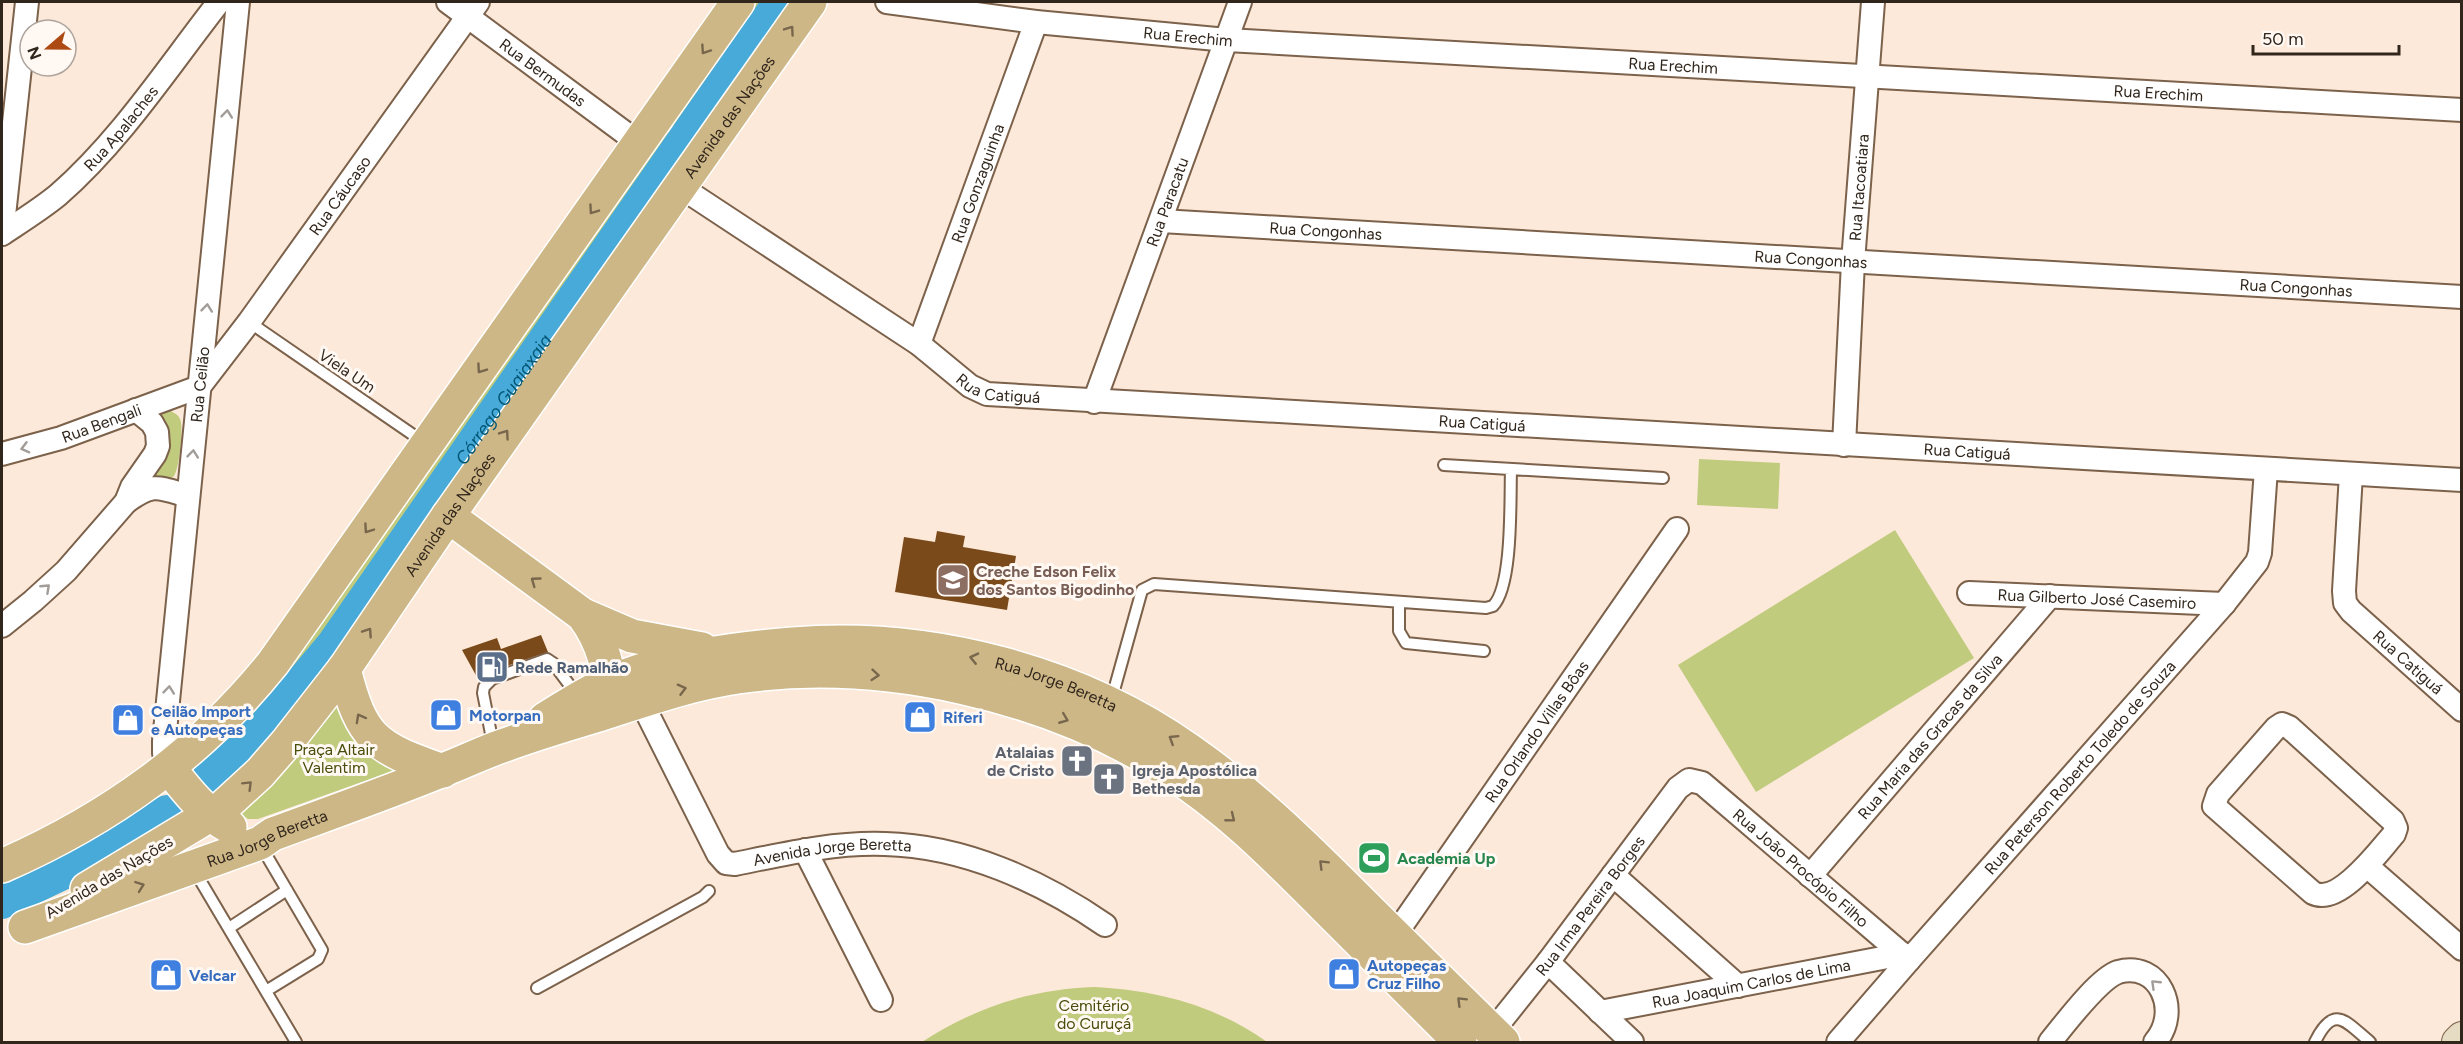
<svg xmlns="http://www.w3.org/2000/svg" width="2463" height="1044" font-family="Figtree,sans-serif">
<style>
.green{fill:#c1cb7e}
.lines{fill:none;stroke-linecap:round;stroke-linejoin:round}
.river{stroke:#48aad8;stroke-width:34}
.building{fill:#7b4a1a}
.lane-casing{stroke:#7c614b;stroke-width:14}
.street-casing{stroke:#7c614b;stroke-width:26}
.secondary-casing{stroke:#7c614b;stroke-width:34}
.primary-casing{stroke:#fff;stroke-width:36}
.lane{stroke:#fff;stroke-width:10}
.street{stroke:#fff;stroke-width:22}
.secondary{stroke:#e6dbc3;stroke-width:32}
.primary{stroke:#ceb787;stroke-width:33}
.oneway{stroke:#78674c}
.oneway2{stroke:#a29d99}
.labels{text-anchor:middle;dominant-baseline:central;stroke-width:6;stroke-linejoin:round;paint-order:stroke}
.street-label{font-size:16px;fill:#31261c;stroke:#fff8f3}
.education-label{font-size:16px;font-weight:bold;fill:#785e54;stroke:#fff8f3;text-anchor:start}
.service-label{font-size:16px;font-weight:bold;fill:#4e5e75;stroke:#fff8f3;text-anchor:start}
.shop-label{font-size:16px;font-weight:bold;fill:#366cbe;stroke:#fff8f3;text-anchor:start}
.park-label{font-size:16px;fill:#474d0a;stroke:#fff8f3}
.worship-label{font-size:16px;font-weight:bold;fill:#5b616d;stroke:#fff8f3;text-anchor:end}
.leisure-label{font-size:16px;font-weight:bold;fill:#27864d;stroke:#fff8f3;text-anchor:start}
.water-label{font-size:18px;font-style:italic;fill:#005574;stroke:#fff8f3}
</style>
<rect width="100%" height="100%" fill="#fce9d9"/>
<path class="green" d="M754,2H772L681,131L669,123Z
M665,130L676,138L327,641L260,721L209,769L208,756L261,701Z
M168,410C173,412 178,414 180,419C184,426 179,470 174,476C168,482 158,480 150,479L153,414Z
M1699,459L1780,463L1778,509L1697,505Z
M1895,530L1974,658L1756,792L1678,665Z
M339,702L404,767L258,819H248L239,813L293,760Z
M1094,987C1156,990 1215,1005 1267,1042H922C974,1008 1031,989 1094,987Z"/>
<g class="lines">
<g class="river">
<path id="s1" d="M207,780L265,726L333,645L780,2"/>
<path d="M2,902L67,871L167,812"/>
</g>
</g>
<path class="building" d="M937,531L965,536L963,547L1016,556L1007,610L895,592L904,537L935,542Z
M541,635L548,652L489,672L478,679L462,650L497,638L501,649Z"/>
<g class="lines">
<defs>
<path id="lane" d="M249,322L425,443
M1444,465L1663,478
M1399,602V631L1406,643L1484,651
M1111,701L1142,590L1154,584L1486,608L1493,606C1513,586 1510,499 1511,469
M493,744L483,693L484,687L492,679L547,659L553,663L577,695
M261,846L322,950L318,959L266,991
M194,870L296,1042
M229,928L287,890
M537,988L703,897L709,891
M2315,1042C2334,1003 2346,1022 2370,1042"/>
<g id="street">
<path id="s2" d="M448,2L640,144"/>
<path id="s3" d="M887,2L1036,22L1227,40L2462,110"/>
<path id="s4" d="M679,186L919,344L970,386L987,394L2462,480"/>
<path id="s5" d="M1161,221L2462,297"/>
<path id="s6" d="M2,234C20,222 41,209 58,195C121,140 168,67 219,2"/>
<path d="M2,234L27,2"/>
<path id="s7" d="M919,344L1036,22"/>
<path id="s8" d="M1094,402L1240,2"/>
<path id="s9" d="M1844,445L1853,262L1873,2"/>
<path id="s10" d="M2,454L61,438L199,387L249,322L478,2"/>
<path id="s11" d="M2351,474L2344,591L2345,603L2351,611L2462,710"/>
<path d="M126,502C153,482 158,487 188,496"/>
<path id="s12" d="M1969,593L2224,604"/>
<path d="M2,626L33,601L66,571L126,502L132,487L155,454L158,446L157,432L152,423L136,410"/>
<path id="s13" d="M641,701L718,854L726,863L735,864C784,854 835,842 885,844C964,846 1041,881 1105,925"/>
<path d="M2282,724L2289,727L2393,821L2396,828L2394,834C2379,851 2339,906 2313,893L2214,806L2218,794L2276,728Z"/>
<path id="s14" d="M169,768L164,753V741L238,2"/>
<path d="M805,850L881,1000"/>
<path d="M2367,866L2462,949"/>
<path d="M1613,875L1738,986"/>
<path id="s15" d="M1810,876L2050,596"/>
<path id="s16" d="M1395,935L1677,529"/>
<path d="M1548,962L1632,1042"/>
<path id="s17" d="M1600,1012L1903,954"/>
<path id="s18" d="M1492,1032L1548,962L1678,788L1689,780L1702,783L1909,960"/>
<path id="s19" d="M1838,1042L1909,960L2224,604L2257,562L2260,553L2266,469"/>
<path d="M2050,1042C2064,1025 2098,979 2118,972C2159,960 2182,1011 2155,1042"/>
</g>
<path id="secondary" d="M2458,1042L2462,1038"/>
<g id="primary">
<path d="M448,516L583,615L632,636L702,649"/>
<path d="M583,615C598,635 619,679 600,702"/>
<path d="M344,669C362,740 375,747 443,771"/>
<path id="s20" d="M545,719C566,706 586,693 608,683C665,658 731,649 793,644C929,633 1077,671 1189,750C1251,793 1303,844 1356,897C1405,946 1454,994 1503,1042"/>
<path d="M169,768C188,792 203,812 230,827"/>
<path d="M2,866C109,819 199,755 273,663L738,2"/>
<path id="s21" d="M87,889L223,807L260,773L287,742L344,669L448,516L810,2"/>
<path id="s22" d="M25,927L260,843L273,834C330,813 387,793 443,770C464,762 484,752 505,745C535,734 565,725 595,716C642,701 689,684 738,677C881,656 1048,694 1170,772C1227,808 1275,857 1322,904C1368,950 1414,996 1460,1042"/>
</g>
</defs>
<use href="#lane" class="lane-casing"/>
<use href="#street" class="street-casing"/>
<use href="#secondary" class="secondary-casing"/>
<use href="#primary" class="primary-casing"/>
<use href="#lane" class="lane"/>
<use href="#street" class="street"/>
<use href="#secondary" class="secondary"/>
<use href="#primary" class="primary"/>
</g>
<defs><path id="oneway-chevron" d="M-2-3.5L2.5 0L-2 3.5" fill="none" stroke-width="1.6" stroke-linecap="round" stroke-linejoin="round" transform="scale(1.5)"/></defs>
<g class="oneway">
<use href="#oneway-chevron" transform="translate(790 30) rotate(-55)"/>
<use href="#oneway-chevron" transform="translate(705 50) rotate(124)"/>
<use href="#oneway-chevron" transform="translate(593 210) rotate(125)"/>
<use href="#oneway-chevron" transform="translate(481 369) rotate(125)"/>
<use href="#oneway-chevron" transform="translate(505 434) rotate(-55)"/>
<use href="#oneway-chevron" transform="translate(368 529) rotate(125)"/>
<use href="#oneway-chevron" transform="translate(535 581) rotate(-144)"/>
<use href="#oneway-chevron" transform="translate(368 632) rotate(-56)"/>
<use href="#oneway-chevron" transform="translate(974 658) rotate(-167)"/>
<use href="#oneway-chevron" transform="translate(875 675) rotate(5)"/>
<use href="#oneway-chevron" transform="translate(682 689) rotate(-15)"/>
<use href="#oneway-chevron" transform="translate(360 718) rotate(-119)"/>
<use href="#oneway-chevron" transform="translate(1064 719) rotate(22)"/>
<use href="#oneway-chevron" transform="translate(1173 739) rotate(-148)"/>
<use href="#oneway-chevron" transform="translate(248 785) rotate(-45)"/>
<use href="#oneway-chevron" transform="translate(1231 818) rotate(39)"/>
<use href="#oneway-chevron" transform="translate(1323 864) rotate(-135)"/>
<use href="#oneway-chevron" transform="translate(140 886) rotate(-20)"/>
<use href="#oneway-chevron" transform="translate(1461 1001) rotate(-135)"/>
</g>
<g class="oneway2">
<use href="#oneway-chevron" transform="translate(227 114) rotate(-84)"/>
<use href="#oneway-chevron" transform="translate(207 308) rotate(-84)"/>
<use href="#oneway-chevron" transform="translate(25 448) rotate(165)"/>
<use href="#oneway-chevron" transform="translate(193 454) rotate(-84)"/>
<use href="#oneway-chevron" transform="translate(46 588) rotate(-43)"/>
<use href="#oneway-chevron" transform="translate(169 690) rotate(-84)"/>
<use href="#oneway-chevron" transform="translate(2155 984) rotate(-136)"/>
</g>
<defs>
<symbol id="school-square" viewBox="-11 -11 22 22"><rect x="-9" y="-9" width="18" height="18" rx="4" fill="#8d6e63" stroke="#fff8f3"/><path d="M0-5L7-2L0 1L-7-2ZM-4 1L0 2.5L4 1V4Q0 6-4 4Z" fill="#fff"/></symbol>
<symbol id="fuel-square" viewBox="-11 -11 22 22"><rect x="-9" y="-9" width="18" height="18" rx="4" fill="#5c6f8a" stroke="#fff8f3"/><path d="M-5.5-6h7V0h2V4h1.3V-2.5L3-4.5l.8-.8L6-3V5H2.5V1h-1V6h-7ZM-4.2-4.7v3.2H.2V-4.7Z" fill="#fff"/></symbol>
<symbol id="shop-square" viewBox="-11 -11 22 22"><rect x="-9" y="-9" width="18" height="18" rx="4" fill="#3f7fe0" stroke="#fff8f3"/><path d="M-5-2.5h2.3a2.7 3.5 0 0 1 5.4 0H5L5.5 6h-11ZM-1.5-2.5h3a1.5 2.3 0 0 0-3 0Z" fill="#fff"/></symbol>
<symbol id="church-square" viewBox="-11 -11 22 22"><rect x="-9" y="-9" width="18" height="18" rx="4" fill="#6b7280" stroke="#fff8f3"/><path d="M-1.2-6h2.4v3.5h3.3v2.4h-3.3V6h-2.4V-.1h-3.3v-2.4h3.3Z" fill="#fff"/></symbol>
<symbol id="stadium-square" viewBox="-11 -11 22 22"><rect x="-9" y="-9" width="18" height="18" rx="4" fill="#2e9e5b" stroke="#fff8f3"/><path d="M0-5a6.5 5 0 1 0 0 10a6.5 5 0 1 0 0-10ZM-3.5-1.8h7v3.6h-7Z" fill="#fff"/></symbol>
</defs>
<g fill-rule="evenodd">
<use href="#school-square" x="934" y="561" width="38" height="38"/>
<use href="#fuel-square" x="473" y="648" width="38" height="38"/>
<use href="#shop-square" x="427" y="696" width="38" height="38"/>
<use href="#shop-square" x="901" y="698" width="38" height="38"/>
<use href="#shop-square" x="109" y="701" width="38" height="38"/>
<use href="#church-square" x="1058" y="742" width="38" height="38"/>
<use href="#church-square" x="1090" y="760" width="38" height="38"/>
<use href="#stadium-square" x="1355" y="839" width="38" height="38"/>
<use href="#shop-square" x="1325" y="955" width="38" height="38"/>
<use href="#shop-square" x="147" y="956" width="38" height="38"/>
</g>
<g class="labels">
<g class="street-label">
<text stroke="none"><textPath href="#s3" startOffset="303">Rua Erechim</textPath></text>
<text stroke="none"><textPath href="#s3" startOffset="789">Rua Erechim</textPath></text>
<text stroke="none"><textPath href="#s2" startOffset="118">Rua Bermudas</textPath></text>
<text stroke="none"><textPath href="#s3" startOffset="1275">Rua Erechim</textPath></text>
<text stroke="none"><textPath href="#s21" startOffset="1016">Avenida das Nações</textPath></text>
<text stroke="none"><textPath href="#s6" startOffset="160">Rua Apalaches</textPath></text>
<text stroke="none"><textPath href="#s7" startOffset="171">Rua Gonzaguinha</textPath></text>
<text stroke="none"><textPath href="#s9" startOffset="258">Rua Itacoatiara</textPath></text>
<text stroke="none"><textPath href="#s10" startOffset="446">Rua Cáucaso</textPath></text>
<text stroke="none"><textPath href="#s8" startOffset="213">Rua Paracatu</textPath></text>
<text stroke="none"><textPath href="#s5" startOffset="165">Rua Congonhas</textPath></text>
<text stroke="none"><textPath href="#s5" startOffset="651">Rua Congonhas</textPath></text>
<text stroke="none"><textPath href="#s5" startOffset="1137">Rua Congonhas</textPath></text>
<text transform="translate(347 371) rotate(34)">Viela Um</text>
<text stroke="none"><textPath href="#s14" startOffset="386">Rua Ceilão</textPath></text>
<text stroke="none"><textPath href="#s4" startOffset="382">Rua Catiguá</textPath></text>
<text stroke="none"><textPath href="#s10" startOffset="104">Rua Bengali</textPath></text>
<text stroke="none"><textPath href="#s4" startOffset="868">Rua Catiguá</textPath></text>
<text stroke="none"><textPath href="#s4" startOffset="1354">Rua Catiguá</textPath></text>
<text stroke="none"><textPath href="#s21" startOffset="530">Avenida das Nações</textPath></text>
<text stroke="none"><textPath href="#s12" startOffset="128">Rua Gilberto José Casemiro</textPath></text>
<text stroke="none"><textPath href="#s11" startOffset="216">Rua Catiguá</textPath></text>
<text stroke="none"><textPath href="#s20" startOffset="531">Rua Jorge Beretta</textPath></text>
<text stroke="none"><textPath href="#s16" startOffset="248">Rua Orlando Villas Bôas</textPath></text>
<text stroke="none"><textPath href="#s15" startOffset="184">Rua Maria das Gracas da Silva</textPath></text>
<text stroke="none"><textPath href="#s19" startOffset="366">Rua Peterson Roberto Toledo de Souza</textPath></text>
<text stroke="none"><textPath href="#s22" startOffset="258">Rua Jorge Beretta</textPath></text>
<text stroke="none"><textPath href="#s13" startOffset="291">Avenida Jorge Beretta</textPath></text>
<text stroke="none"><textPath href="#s18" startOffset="464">Rua João Procópio Filho</textPath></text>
<text transform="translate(109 877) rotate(-31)">Avenida das Nações</text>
<text stroke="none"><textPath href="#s18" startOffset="160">Rua Irma Pereira Borges</textPath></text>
<text stroke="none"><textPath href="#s17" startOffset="154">Rua Joaquim Carlos de Lima</textPath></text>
</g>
<g class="education-label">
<text x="976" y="571">Creche Edson Felix<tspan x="976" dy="18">dos Santos Bigodinho</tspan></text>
</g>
<g class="service-label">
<text x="515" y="667">Rede Ramalhão</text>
</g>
<g class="shop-label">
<text x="151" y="711">Ceilão Import<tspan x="151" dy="18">e Autopeças</tspan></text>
<text x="469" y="715">Motorpan</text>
<text x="943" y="717">Riferi</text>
<text x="1367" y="965">Autopeças<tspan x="1367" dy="18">Cruz Filho</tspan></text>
<text x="189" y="975">Velcar</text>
</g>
<g class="park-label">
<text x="334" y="749">Praça Altair<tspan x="334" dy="18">Valentim</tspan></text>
<text x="1094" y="1005">Cemitério<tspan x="1094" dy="18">do Curuçá</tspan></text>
</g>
<g class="worship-label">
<text x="1054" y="752">Atalaias<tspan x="1054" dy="18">de Cristo</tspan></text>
<text x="1132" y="770" text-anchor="start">Igreja Apostólica<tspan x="1132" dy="18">Bethesda</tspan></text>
</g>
<g class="leisure-label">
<text x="1397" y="858">Academia Up</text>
</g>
<g class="water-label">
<text stroke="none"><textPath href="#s1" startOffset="484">Córrego Guaiaxaia</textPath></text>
</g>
</g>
<rect width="2463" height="1044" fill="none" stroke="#31261c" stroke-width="6"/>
<g transform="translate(48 48) rotate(250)"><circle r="28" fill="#fff8f3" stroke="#ada49d" stroke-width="1.5"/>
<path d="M0-4.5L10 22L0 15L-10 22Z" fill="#ad4a13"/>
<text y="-9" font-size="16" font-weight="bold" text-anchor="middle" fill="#31261c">N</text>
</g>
<path d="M2253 45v9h146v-9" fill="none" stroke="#31261c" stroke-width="3"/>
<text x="2262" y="45" font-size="18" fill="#31261c" stroke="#fff8f3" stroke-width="4.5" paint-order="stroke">50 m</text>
</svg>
